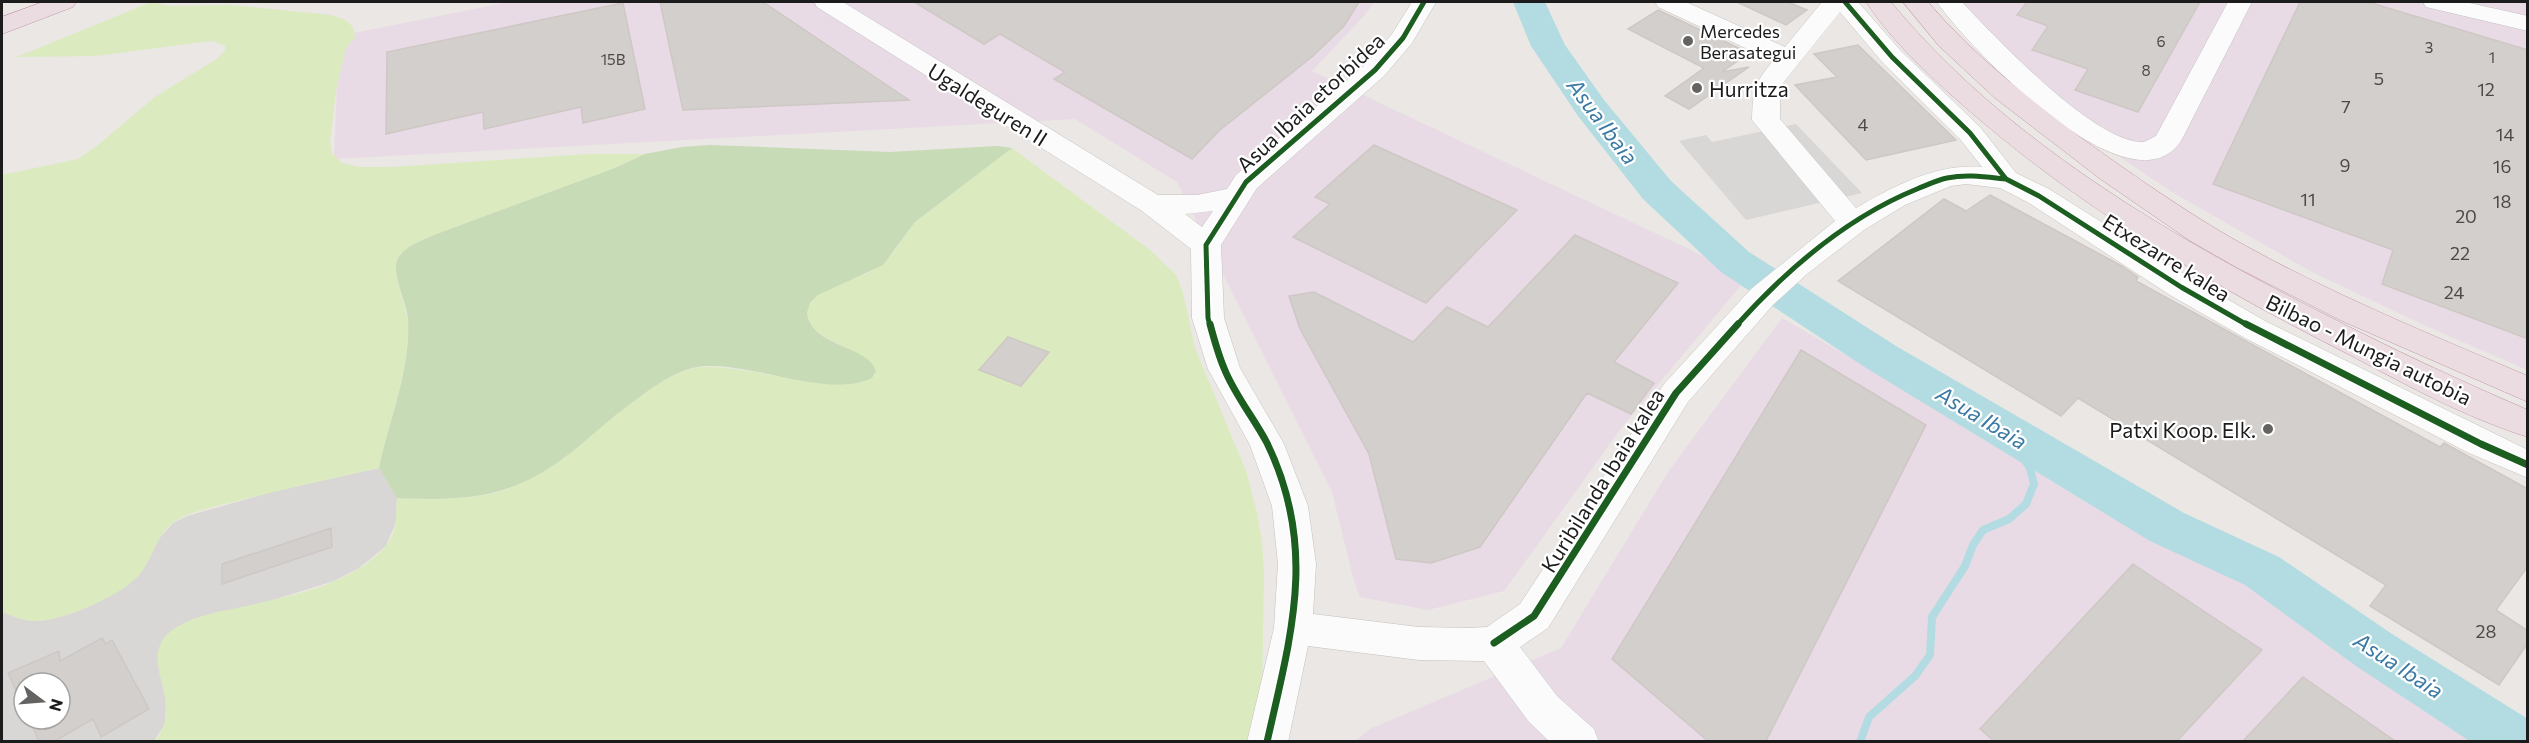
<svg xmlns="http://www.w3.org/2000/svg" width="2529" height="743" font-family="Commissioner,sans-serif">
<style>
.residential{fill:#d9d7d6;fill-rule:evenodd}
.industrial{fill:#e9dbe5}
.religious{fill:#d8d7d6}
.grass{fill:#dbebbf}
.forest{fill:#c7dbb6}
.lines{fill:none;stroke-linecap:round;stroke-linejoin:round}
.stream{stroke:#b3dce2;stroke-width:8}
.river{fill:#b3dce2;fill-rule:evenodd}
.building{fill:#d3cfcc;stroke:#cec8c5;stroke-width:1.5}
.minor-casing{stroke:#c3c2c0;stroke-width:1}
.highway-casing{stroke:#c298a9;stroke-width:1}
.minor{fill:#fcfbfb;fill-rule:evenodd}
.highway{fill:#eadce0;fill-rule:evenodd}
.cycleway-far1-casing{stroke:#fff;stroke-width:8}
.cycleway-casing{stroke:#fff;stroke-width:10}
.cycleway-far1{stroke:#1b5e20;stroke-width:5}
.cycleway{stroke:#1b5e20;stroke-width:7}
.poi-dot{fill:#646362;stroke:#fff;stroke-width:2}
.labels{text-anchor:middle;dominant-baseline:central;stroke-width:4.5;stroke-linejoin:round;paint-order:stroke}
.far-number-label{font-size:15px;fill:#4b4a49}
.far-poi-label{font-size:18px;fill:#1c1c1c;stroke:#fff;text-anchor:start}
.number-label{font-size:18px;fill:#4b4a49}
.poi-label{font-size:21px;fill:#1c1c1c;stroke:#fff;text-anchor:start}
.street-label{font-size:21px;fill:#1c1c1c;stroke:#fff}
.water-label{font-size:22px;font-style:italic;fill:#3c79a3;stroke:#fff}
</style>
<rect width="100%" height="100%" fill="#eae7e4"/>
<path class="residential" d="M379,468L397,497L396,522L386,546L359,568L334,581L270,601L190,620L166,701L165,724L154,741L2,742V612L33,621L155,543L173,523L187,516L275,491ZM24,683H60V719H24Z"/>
<path class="industrial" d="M509,2H1374L1364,16L1312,71L1748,277L1619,431L1504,591L1428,610L1360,597L1354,581L1332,492L1177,182L1075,119L334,159L339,36Z
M1949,2H2527V370L2426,326L2312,272L2172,192L2107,148L1983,41Z
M1782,318L2034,464L2299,603L2400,670L2439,700L2504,741L1354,742L1370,729L1561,648L1668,472Z"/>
<path class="religious" d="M1796,124L1862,193L1746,220L1679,141L1706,135L1712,142Z"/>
<path class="grass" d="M151,2L169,6L230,5L322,14C338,16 355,19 355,38L346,48L336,91L330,142L332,153L342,163L360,167H391L588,154H645L615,168L434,235C421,241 402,247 397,261C392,276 407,306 408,324C409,373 389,421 379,468C334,478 289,488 245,499C226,504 206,508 187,515C155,528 158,551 140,574C123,595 60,623 32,621C22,620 12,616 2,612V175L78,159L98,145L155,97L218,58L225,50V46L213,41L203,42L96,56L17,57Z
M1012,148L1150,250L1176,275L1183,293L1195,348L1246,471L1257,512L1262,542L1264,576L1262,694L1257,741L154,742C190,701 129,656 177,627C195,616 217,612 237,608C280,598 329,590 366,564C375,556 386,549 391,538C397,526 396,511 397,498C494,502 526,493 600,428C625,407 655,381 687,370C730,355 846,404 875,375C871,369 867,360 861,356C843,343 811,339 807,313L810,303L818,295L830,288L870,272L892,254L915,222Z"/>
<path class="forest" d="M710,145L890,152L997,146L1012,148L915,222L883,265L818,295L810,303L807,313C812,348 869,345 876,371L872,378C826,401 741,356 692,368C667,375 645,393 625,408C604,423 586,442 565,457C510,499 463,501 397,498L379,468C389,420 411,370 408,319C407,303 392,276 397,261C402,247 421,241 434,235L615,168L645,154L682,147Z"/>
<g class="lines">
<path class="stream" d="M1860,742L1869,717L1915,676L1930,655L1932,617L1965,566L1973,545L1983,530L2009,519L2026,504L2034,484L2030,468L2005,430"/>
<path class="river" d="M1513,2H1545L1565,45L1604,100L1671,181L1749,252L1896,346L2184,513L2279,557L2392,634L2528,719V742H2471L2356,666L2245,585L2150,541L1866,368L1721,272L1643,199L1578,116L1531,46Z"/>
</g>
<path class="building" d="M660,2H763L909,100L683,110Z
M914,2H1359L1344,26L1313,56L1220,130L1192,159L1054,79L1065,72L1000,34L984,44Z
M1737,2H1788L1807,10L1786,25Z
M2027,2H2200L2138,112L2075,90L2088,69L2032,50L2048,26L2017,15Z
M2300,2H2368L2528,50V339L2382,284L2393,250L2213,184Z
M623,3L645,109L583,123L581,107L484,129L483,112L386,134L387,52Z
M1658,10L1749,53L1722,72L1749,67L1689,109L1665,96L1704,68L1628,29Z
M1858,45L1956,140L1866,160L1795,85L1837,77L1814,54Z
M1374,145L1517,210L1426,303L1293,237L1330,204L1315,197Z
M1990,195L2120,265L2138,277L2136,281L2440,447L2444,443L2528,489V566L2496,610L2528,631V643L2499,685L2370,606L2386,585L2078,398L2061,416L1838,281L1944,199L1966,211Z
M1575,235L1678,283L1614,362L1654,383L1631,414L1587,393L1480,547L1431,563L1396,559L1369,454L1300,329L1289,296L1314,292L1413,342L1447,307L1488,327Z
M1008,337L1049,352L1021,386L979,370Z
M1801,350L1926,425L1766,741H1708L1612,659Z
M331,528L332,547L222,584V564Z
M2133,564L2262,650L2177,741H1994L1980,729Z
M102,638L106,644L112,640L149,709L101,737L93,719L55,741H39L29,719H60V683H24V709L8,673L59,651L60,661Z
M2303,677L2395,741H2243Z"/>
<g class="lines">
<defs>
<path id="minor" d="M814,2H843L1158,195H1197L1227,189L1236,175L1366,64L1392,34L1412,2H1436L1412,43L1384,76L1257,188L1221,245L1224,318L1240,368L1284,444L1308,506L1316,564L1313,614L1419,627L1469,628L1487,627L1520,604L1664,384L1751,289L1835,221L1752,120C1753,91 1754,83 1773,61L1658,7L1655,2H1686L1785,47L1822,2H1858L1901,51L1980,127L2016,173L2049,189L2192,279L2267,322L2528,450V478L2469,453L2245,338L2170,295L2029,203L2000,188L1966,184L1951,186L1905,205L1864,230L1807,274L1773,305L1688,402L1548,628L1520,647L1557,696L1594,729L1599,742H1550L1529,722L1484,661L1419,660L1308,646L1288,742H1247L1274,628L1278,564L1272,506L1250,445L1208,369L1192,318L1191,249L1142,211L817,7ZM1840,12L1883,63L1960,139L1982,167C1937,163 1894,186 1856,208L1780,119V89L1783,83ZM1213,211L1202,227L1185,214Z
M1937,2H1962C1996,38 2091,139 2140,142C2145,143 2151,138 2156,136L2228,2H2252L2181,141C2130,217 1966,45 1937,2Z
M2423,2H2465L2528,16V31L2426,7Z"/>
<path id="highway" d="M43,2H76L73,7L2,34V17Z
M1866,2H1891C2004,139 2166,234 2322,313C2390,348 2458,380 2528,410V437C2466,418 2403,383 2346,353C2216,287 2090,214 1979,119C1938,84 1896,47 1866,2Z
M1903,2H1928C1973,55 2028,98 2084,140C2133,175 2183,210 2235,240C2329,293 2429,334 2528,376V402L2340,320L2236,267L2189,240L2099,178L1995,98L1939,46Z"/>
</defs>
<use href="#minor" class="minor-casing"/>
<use href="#highway" class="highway-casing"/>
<use href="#minor" class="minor"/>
<use href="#highway" class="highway"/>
<defs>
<path id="cycleway-far1" d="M1845,2L1892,57L1970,133L2006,179L2039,196L2181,287L2249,326
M1210,326L1208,318L1206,245L1246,182L1375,70L1403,38L1424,2
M1736,326C1786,270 1848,217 1917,189C1927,185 1937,180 1947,178C1967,174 1986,177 2006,179"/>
<path id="cycleway" d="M1210,324C1214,339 1218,354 1224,368C1234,394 1254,418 1267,443C1318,548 1291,635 1267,742
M2246,324L2481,444L2528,465
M1494,643L1534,616L1676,393L1738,324"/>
</defs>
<use href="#cycleway-far1" class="cycleway-far1-casing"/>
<use href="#cycleway" class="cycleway-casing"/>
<use href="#cycleway-far1" class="cycleway-far1"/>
<use href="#cycleway" class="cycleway"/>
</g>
<g class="poi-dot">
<circle cx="1688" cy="41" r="6"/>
<circle cx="1697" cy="88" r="6"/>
<circle cx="2268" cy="429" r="6"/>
</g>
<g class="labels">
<g class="far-number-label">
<text x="2161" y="41">6</text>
<text x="2429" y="47">3</text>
<text x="2492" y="57">1</text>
<text x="613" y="59">15B</text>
<text x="2146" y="70">8</text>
</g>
<g class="far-poi-label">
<text x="1700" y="31">Mercedes<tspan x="1700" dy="21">Berasategui</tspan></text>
</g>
<g class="number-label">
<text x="2379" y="78">5</text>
<text x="2486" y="89">12</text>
<text x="2346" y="106">7</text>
<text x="1863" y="124">4</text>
<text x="2505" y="134">14</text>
<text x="2345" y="165">9</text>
<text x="2502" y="166">16</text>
<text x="2308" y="199">11</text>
<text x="2502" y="201">18</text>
<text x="2466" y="216">20</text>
<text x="2460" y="253">22</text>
<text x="2454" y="292">24</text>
<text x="2486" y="631">28</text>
</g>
<g class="poi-label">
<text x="1709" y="88">Hurritza</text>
<text x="2256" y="429" text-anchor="end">Patxi Koop. Elk.</text>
</g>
<g class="street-label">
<text transform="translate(1310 102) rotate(-43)">Asua Ibaia etorbidea</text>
<text transform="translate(988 104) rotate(32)">Ugaldeguren II</text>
<text transform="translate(2167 257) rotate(32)">Etxezarre kalea</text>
<text transform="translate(2369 349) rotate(26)">Bilbao - Mungia autobia</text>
<text transform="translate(1602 480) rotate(-58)">Kuribilanda Ibaia kalea</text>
</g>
<g class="water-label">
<text transform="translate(1603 121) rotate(53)">Asua Ibaia</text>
<text transform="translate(1982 417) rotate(31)">Asua Ibaia</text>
<text transform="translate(2399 665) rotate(33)">Asua Ibaia</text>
</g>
</g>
<rect width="2529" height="743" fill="none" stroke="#1c1c1c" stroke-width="6"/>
<g transform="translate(42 701) rotate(106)"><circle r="28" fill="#ffffff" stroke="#a4a4a4" stroke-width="1.5"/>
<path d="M0-4.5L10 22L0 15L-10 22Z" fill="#646362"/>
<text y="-9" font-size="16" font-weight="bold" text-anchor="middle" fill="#1c1c1c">N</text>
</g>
</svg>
